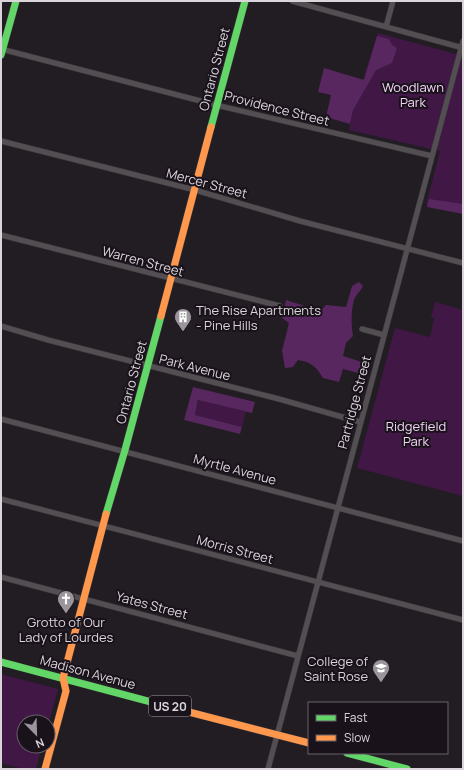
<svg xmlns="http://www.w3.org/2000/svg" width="464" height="770" font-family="Manrope,sans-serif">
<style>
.green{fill:#411746}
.forest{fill:#58275f}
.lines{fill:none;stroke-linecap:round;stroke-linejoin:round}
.street-casing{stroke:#3c393d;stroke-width:6}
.fast-casing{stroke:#3c393d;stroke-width:8}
.slow-casing{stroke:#3c393d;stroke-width:8}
.street{stroke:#524e52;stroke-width:5}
.fast{stroke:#63d668;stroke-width:7}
.slow{stroke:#ff974d;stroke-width:7}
.labels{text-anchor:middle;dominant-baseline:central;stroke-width:4;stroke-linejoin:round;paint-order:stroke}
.shield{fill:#1a121b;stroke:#a09aa1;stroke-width:1}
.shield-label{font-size:12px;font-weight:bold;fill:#dad4db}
.street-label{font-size:13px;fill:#dad4db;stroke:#1a121b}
.park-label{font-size:13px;fill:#f4d4f8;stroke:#1a121b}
.poi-label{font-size:13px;fill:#dad4db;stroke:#1a121b;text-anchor:start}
</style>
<rect width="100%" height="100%" fill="#221d23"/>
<path class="green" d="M378,33L463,56V208L426,205L440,151L349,130L353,110Z
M435,302L463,310V496L357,468L395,328L430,337L434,318L431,317Z
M199,400L246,412L242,427L195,415Z
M1,674L58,689L48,725V722H24V746H42L36,769H24L1,763Z"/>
<path class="forest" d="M377,36L389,39L392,45L397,48L392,63L376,70L353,110L350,124L326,117L331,95L318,92L324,68L364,80Z
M429,199L463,204V214L427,207Z
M359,282L363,286C361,291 356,294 354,300C351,310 351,325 353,336L346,343L343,356L365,363L362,374L343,369L339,382L323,378C316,367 312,362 298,360L293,367L285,368L282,351L289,323L282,318L286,300L320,311L326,305L346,307L352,286Z
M193,387L255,402L252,413L198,400L195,415L242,427L240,434L184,420Z"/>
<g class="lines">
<defs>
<path id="street" d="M292,1L463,48
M386,27L393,1
M1,49L216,105L432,156
M1,141L195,190L300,221L463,263
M1,235L280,306
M1,326L48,340L279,399L360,422
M362,329L384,335
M1,419L463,541
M1,499L463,620
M1,577L298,656
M268,769L463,41"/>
<path id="fast" d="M1,55L16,1
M211,127L245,1
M106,514L125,450L161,316
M1,662L185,711
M347,753L407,769"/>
<path id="slow" d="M161,316L211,127
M185,711L309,743
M45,769L66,691L63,678L106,514"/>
</defs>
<use href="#street" class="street-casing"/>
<use href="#fast" class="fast-casing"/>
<use href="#slow" class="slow-casing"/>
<use href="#street" class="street"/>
<use href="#fast" class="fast"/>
<use href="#slow" class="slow"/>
</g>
<defs>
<symbol id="building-pin" viewBox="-11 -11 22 30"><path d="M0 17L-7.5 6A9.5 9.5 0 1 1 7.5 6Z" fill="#9a949b" stroke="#1a121b"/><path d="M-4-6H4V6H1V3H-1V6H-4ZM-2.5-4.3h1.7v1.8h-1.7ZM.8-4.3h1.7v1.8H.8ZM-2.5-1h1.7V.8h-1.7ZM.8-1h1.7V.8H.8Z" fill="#fff"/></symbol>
<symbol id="church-pin" viewBox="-11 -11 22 30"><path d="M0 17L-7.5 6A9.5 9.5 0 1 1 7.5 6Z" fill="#9a949b" stroke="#1a121b"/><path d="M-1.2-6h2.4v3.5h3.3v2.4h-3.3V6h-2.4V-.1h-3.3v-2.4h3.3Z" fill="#fff"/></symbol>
<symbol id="university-pin" viewBox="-11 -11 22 30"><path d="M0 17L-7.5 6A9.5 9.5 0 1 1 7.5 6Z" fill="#9a949b" stroke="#1a121b"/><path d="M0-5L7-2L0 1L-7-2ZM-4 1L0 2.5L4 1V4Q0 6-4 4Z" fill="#fff"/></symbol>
</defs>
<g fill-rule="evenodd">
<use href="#building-pin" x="173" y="307" width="20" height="27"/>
<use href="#church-pin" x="56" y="589" width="20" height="27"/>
<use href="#university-pin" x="371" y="658" width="20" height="27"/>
</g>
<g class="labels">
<rect class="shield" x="149" y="696" width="42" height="20" rx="3"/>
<g class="shield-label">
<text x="170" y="706">US 20</text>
</g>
<g class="street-label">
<text transform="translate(214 69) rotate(-75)">Ontario Street</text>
<text transform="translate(277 108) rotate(14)">Providence Street</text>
<text transform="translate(207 183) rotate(15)">Mercer Street</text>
<text transform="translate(143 261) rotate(15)">Warren Street</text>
<text transform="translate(195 367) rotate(14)">Park Avenue</text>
<text transform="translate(131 382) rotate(-75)">Ontario Street</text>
<text transform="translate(354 402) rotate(-75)">Partridge Street</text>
<text transform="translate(235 469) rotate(15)">Myrtle Avenue</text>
<text transform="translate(235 549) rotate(15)">Morris Street</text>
<text transform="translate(152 605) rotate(15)">Yates Street</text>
<text transform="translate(88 672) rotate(15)">Madison Avenue</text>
</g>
<g class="park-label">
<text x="413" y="87">Woodlawn<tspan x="413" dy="15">Park</tspan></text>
<text x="416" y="426">Ridgefield<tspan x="416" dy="15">Park</tspan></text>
</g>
<g class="poi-label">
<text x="196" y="310">The Rise Apartments<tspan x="196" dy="15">- Pine Hills</tspan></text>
<text x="66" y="622" text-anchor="middle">Grotto of Our<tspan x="66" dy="15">Lady of Lourdes</tspan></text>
<text x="368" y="661" text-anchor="end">College of<tspan x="368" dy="15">Saint Rose</tspan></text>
</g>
</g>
<rect width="464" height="770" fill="none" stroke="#dad4db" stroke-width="4"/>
<rect x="308" y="702" width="140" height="52" fill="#1a121b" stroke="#676068"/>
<rect x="316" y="715" width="20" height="6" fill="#63d668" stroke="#676068"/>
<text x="344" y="722" font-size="12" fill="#dad4db">Fast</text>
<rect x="316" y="735" width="20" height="6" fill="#ff974d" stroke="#676068"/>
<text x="344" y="742" font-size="12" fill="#dad4db">Slow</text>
<g transform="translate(36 734) rotate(157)"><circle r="19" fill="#1a121b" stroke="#676068"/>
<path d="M0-3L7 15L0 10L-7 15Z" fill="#9a949b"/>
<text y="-6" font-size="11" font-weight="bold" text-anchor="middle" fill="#dad4db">N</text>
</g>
</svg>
